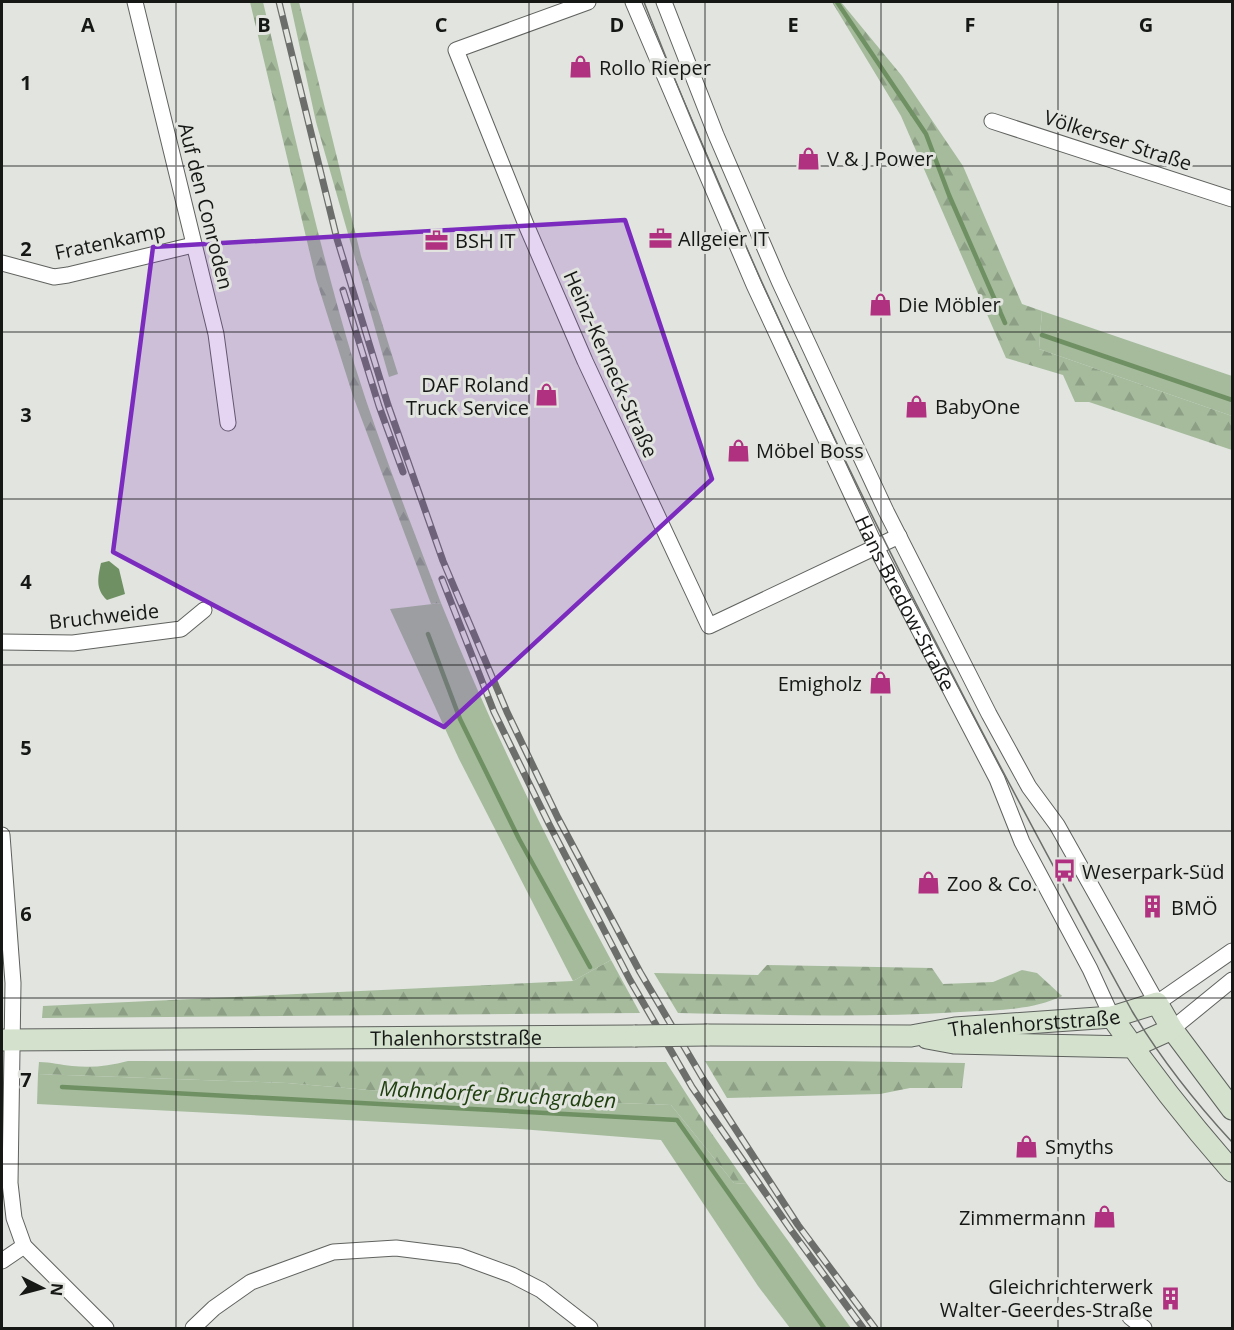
<svg xmlns="http://www.w3.org/2000/svg" width="1234" height="1330" font-family="'Open Sans',sans-serif">
<style>
.grass{fill:#a5bb9c}
.forest{fill:url(#forest-firs)}
.water{fill:#6f9062}
.lines{fill:none;stroke-linecap:round;stroke-linejoin:round}
.stream{stroke:#6f9062;stroke-width:4.5}
.street-casing{stroke:#5f625e;stroke-width:17}
.secondary-casing{stroke:#5f625e;stroke-width:23}
.street{stroke:#fff;stroke-width:15}
.secondary{stroke:#d3e1cd;stroke-width:21}
.tram{stroke:#6b6e6a;stroke-width:1.5}
.rail-casing{stroke:#6b6e6a;stroke-width:7}
.rail{stroke:#e1e4df;stroke-width:4.5;stroke-dasharray:14;stroke-linecap:butt}
.secondary-bridge-casing{stroke:#5f625e;stroke-width:23;stroke-linecap:butt}
.secondary-bridge{stroke:#d3e1cd;stroke-width:21}
.marked{fill:#7b2cbf;fill-opacity:0.2;stroke:#7b2cbf;stroke-width:4.5;stroke-linejoin:round}
.grid{fill:none;stroke:#161816;stroke-width:1.5;stroke-opacity:0.55}
.labels{text-anchor:middle;dominant-baseline:central;stroke-width:6;stroke-linejoin:round;paint-order:stroke}
.poi-label{font-size:20px;fill:#161816;stroke:#e1e4df;text-anchor:start}
.street-label{font-size:20px;fill:#161816;stroke:#e1e4df}
.water-label{font-size:21px;font-style:italic;fill:#20400f;stroke:#e1e4df}
.grid-label{font-size:20px;text-anchor:middle;font-weight:bold;fill:#161816;stroke:#e1e4df;stroke-width:6;stroke-linejoin:round;paint-order:stroke}
</style>
<defs>
<pattern id="forest-firs" width="22" height="20" patternUnits="userSpaceOnUse" patternTransform="scale(1.5)"><rect width="22" height="20" fill="#a5bb9c"/><path d="M5 1l3.5 6h-7zM16 11l3.5 6h-7z" fill="#8da086"/></pattern>
</defs>
<rect width="100%" height="100%" fill="#e1e4df"/>
<path class="grass" d="M1042,311L1232,376V416L1039,349Z
M441,603C490,725 548,844 611,960L573,981L459,759L390,609Z
M38,1074L287,1083L439,1096L671,1105L734,1183L747,1184L851,1328H790L758,1286L661,1140L520,1129L37,1104Z"/>
<path class="forest" d="M250,2H263C292,122 318,244 354,363C379,444 411,523 441,603L431,604L353,396L316,279Z
M290,2H299L361,256L398,374L389,377L316,122Z
M832,2H841L902,76L963,166L1022,304L1042,311L1039,349L1232,416V450L1089,402H1075L1063,375L1006,358L901,116Z
M611,960L640,1013L42,1018L43,1006L573,981Z
M767,965L932,968L943,984L993,982L1022,970L1037,973L1062,996C1031,1011 994,1010 960,1012C866,1018 771,1015 678,1013L654,973L758,975Z
M128,1061L666,1062L710,1131L747,1184L734,1183L671,1105L439,1096L287,1083L38,1074L39,1062C51,1062 61,1065 72,1066C92,1068 109,1066 128,1061Z
M836,1061L965,1063L962,1088H910L880,1094L727,1098L705,1061Z"/>
<path class="water" d="M109,561L119,569L125,594L107,600C95,589 98,577 101,563Z"/>
<g class="lines">
<path class="stream" d="M837,2L926,134L949,195L1005,323
M1042,335L1232,400
M428,634L460,719L519,839L590,967
M62,1087L677,1120L824,1328"/>
<defs>
<g id="street">
<path d="M135,2L216,334L228,423"/>
<path d="M588,2L456,50L527,227L585,361L709,626L899,536"/>
<path id="s1" d="M633,2L754,285L876,547L997,779L1022,842L1090,969L1112,1017"/>
<path d="M664,2L716,135L779,281L886,511L989,714L1029,787L1057,825L1157,1003L1232,951"/>
<path d="M992,121L1232,199"/>
<path d="M2,263L54,277L68,275L193,245"/>
<path d="M2,642L73,643L181,629L204,610"/>
<path d="M2,835L13,983L10,1183L14,1218L24,1246L106,1328"/>
<path d="M1172,1029L1232,980"/>
<path d="M2,1261L24,1246"/>
<path d="M1130,1317L1144,1328"/>
<path d="M193,1328L214,1308L251,1282L333,1252L396,1248L460,1256L512,1275L541,1290L590,1328"/>
</g>
<g id="secondary">
<path d="M1112,1017C1149,1071 1189,1122 1232,1171"/>
<path id="s2" d="M707,1035L911,1036L955,1028L1112,1017L1157,1003L1172,1029L1232,1109"/>
<path d="M927,1038L954,1043L1132,1047L1172,1029"/>
<path id="s3" d="M2,1040L635,1036"/>
</g>
</defs>
<use href="#street" class="street-casing"/>
<use href="#secondary" class="secondary-casing"/>
<use href="#street" class="street"/>
<use href="#secondary" class="secondary"/>
<path class="tram" d="M644,2C780,351 952,683 1132,1011C1161,1059 1194,1101 1232,1142"/>
<defs>
<path id="rail" d="M279,2L337,239L388,405L443,561L507,712L558,818L640,972L705,1082L798,1225L875,1328
M343,290L379,406L403,472
M442,579L494,712L549,824L630,980L692,1087L791,1230L863,1328"/>
</defs>
<use href="#rail" class="rail-casing"/>
<use href="#rail" class="rail"/>
<defs>
<path id="secondary-bridge" d="M635,1036L707,1035"/>
</defs>
<use href="#secondary-bridge" class="secondary-bridge-casing"/>
<use href="#secondary-bridge" class="secondary-bridge"/>
</g>
<path class="marked" d="M625,220L712,479L444,727L113,552L153,247Z"/>
<path class="grid" d="M176,2V1328M353,2V1328M529,2V1328M705,2V1328M881,2V1328M1058,2V1328M2,166H1232M2,332H1232M2,499H1232M2,665H1232M2,831H1232M2,998H1232M2,1164H1232"/>
<defs>
<symbol id="shop-bare" viewBox="-9 -9 18 18"><path d="M-5-2.5h2.3a2.7 3.5 0 0 1 5.4 0H5L5.5 6h-11ZM-1.5-2.5h3a1.5 2.3 0 0 0-3 0Z" fill="#b0317f" stroke="#e1e4df" stroke-width="2.5" paint-order="stroke"/></symbol>
<symbol id="office-bare" viewBox="-9 -9 18 18"><path d="M-6-3h4V-5.5h4V-3h4V5H-6ZM-1-4.5V-3h2v-1.5ZM-6 0V1H6V0Z" fill="#b0317f" stroke="#e1e4df" stroke-width="2.5" paint-order="stroke"/></symbol>
<symbol id="bus-bare" viewBox="-9 -9 18 18"><path d="M-5-6H5V4H4V6H2V4H-2V6H-4V4H-5ZM-3.5-4V0h7V-4ZM-3.5 1.2v1.5H-2V1.2ZM2 1.2v1.5H3.5V1.2Z" fill="#b0317f" stroke="#e1e4df" stroke-width="2.5" paint-order="stroke"/></symbol>
<symbol id="building-bare" viewBox="-9 -9 18 18"><path d="M-4-6H4V6H1V3H-1V6H-4ZM-2.5-4.3h1.7v1.8h-1.7ZM.8-4.3h1.7v1.8H.8ZM-2.5-1h1.7V.8h-1.7ZM.8-1h1.7V.8H.8Z" fill="#b0317f" stroke="#e1e4df" stroke-width="2.5" paint-order="stroke"/></symbol>
</defs>
<g fill-rule="evenodd">
<use href="#shop-bare" x="564" y="50" width="33" height="33"/>
<use href="#shop-bare" x="792" y="142" width="33" height="33"/>
<use href="#office-bare" x="644" y="222" width="33" height="33"/>
<use href="#office-bare" x="420" y="224" width="33" height="33"/>
<use href="#shop-bare" x="864" y="288" width="33" height="33"/>
<use href="#shop-bare" x="530" y="378" width="33" height="33"/>
<use href="#shop-bare" x="900" y="390" width="33" height="33"/>
<use href="#shop-bare" x="722" y="434" width="33" height="33"/>
<use href="#shop-bare" x="864" y="666" width="33" height="33"/>
<use href="#bus-bare" x="1048" y="854" width="33" height="33"/>
<use href="#shop-bare" x="912" y="866" width="33" height="33"/>
<use href="#building-bare" x="1136" y="890" width="33" height="33"/>
<use href="#shop-bare" x="1010" y="1130" width="33" height="33"/>
<use href="#shop-bare" x="1088" y="1200" width="33" height="33"/>
<use href="#building-bare" x="1154" y="1282" width="33" height="33"/>
</g>
<g class="labels">
<g class="poi-label">
<text x="599" y="67">Rollo Rieper</text>
<text x="827" y="158">V &amp; J Power</text>
<text x="678" y="238">Allgeier IT</text>
<text x="455" y="240">BSH IT</text>
<text x="898" y="304">Die Möbler</text>
<text x="529" y="384" text-anchor="end">DAF Roland<tspan x="529" dy="23">Truck Service</tspan></text>
<text x="935" y="406">BabyOne</text>
<text x="756" y="450">Möbel Boss</text>
<text x="862" y="683" text-anchor="end">Emigholz</text>
<text x="1082" y="871">Weserpark-Süd</text>
<text x="947" y="883">Zoo &amp; Co.</text>
<text x="1171" y="907">BMÖ</text>
<text x="1045" y="1146">Smyths</text>
<text x="1086" y="1217" text-anchor="end">Zimmermann</text>
<text x="1153" y="1286" text-anchor="end">Gleichrichterwerk<tspan x="1153" dy="23">Walter-Geerdes-Straße</tspan></text>
</g>
<g class="street-label">
<text transform="translate(1118 140) rotate(18)">Völkerser Straße</text>
<text transform="translate(206 206) rotate(76)">Auf den Conroden</text>
<text transform="translate(110 241) rotate(-12)">Fratenkamp</text>
<text transform="translate(611 364) rotate(66)">Heinz-Kerneck-Straße</text>
<text stroke="none"><textPath href="#s1" startOffset="660">Hans-Bredow-Straße</textPath></text>
<text transform="translate(104 616) rotate(-6)">Bruchweide</text>
<text stroke="none"><textPath href="#s2" startOffset="328">Thalenhorststraße</textPath></text>
<text stroke="none"><textPath href="#s3" startOffset="454">Thalenhorststraße</textPath></text>
</g>
<g class="water-label">
<text transform="translate(498 1094) rotate(3)">Mahndorfer Bruchgraben</text>
</g>
</g>
<g class="grid-label">
<text x="88" y="32">A</text>
<text x="264" y="32">B</text>
<text x="441" y="32">C</text>
<text x="617" y="32">D</text>
<text x="793" y="32">E</text>
<text x="970" y="32">F</text>
<text x="1146" y="32">G</text>
<text x="26" y="90">1</text>
<text x="26" y="256">2</text>
<text x="26" y="422">3</text>
<text x="26" y="589">4</text>
<text x="26" y="755">5</text>
<text x="26" y="921">6</text>
<text x="26" y="1087">7</text>
</g>
<rect width="1234" height="1330" fill="none" stroke="#161816" stroke-width="6"/>
<g transform="translate(42 1288) rotate(96)" stroke="#e1e4df" stroke-width="4.5" paint-order="stroke">
<path d="M0-4.5L10 22L0 15L-10 22Z" fill="#161816"/>
<text y="-9" font-size="16" font-weight="bold" text-anchor="middle" fill="#161816">N</text>
</g>
</svg>
